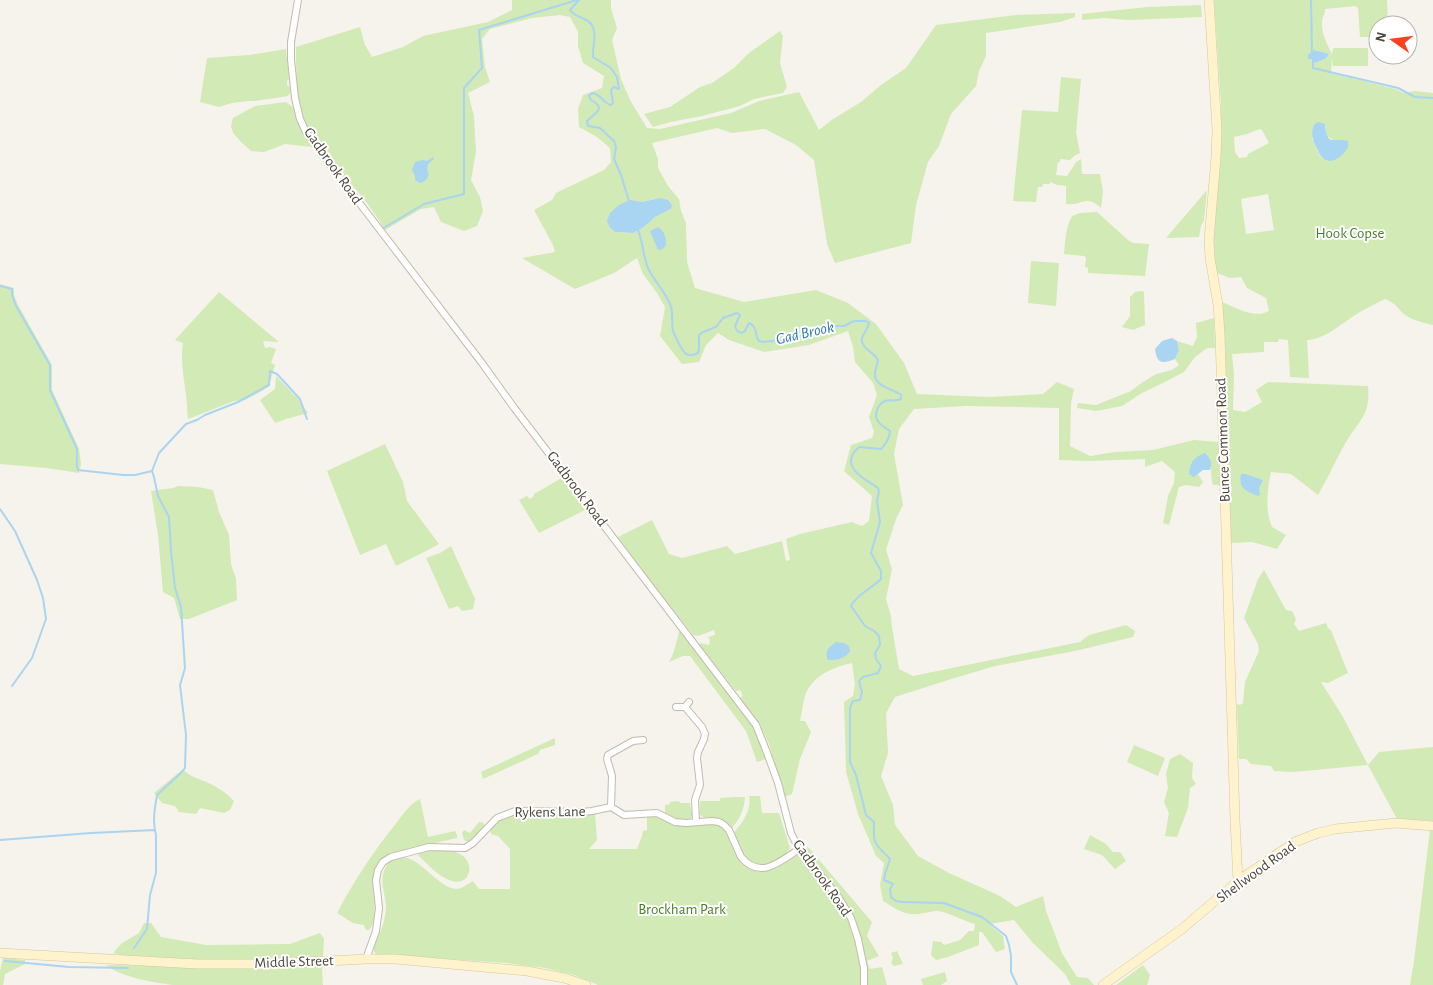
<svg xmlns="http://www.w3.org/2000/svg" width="1433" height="985" font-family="'Alegreya Sans',sans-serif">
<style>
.green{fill:#d2eab5;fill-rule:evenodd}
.water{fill:#a9d4f2}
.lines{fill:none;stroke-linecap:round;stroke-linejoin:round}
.stream{stroke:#a9d4f2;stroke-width:2}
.street-casing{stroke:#c2bbae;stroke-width:8}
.secondary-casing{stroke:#d6c79b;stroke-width:10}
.street{stroke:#fff;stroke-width:6}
.secondary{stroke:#fff3cd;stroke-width:9}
.labels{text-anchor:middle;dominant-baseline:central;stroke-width:4;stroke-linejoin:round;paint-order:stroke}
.street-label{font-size:15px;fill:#4b4439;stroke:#fff}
.park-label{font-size:15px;fill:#4a7f2a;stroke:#fff}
.water-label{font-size:16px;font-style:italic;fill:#2e7ab2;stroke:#fff}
</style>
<rect width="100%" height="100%" fill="#f6f3ec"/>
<path class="green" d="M512,0H611V8L617,28L612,40L621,79L630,100L647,128L660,129L731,113L759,101L799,92L819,130L833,119L861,102L881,85L906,68L936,25L1016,15L1075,13V17L1060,22L986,33V56L979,71L976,86L951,114L939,146L928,162L916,205L911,243L835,263L827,244L814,160L796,145L765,129L732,133L717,128L652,143L658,159V168L668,186L679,199L681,211L686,223L687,262L695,288L744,302L816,290L848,303L876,324L904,363L917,394L989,397L1043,394L1057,382L1074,389L1071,403L1070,446L1090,456L1115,452L1153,450L1194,440L1218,442L1221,485H1213C1210,476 1212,468 1210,459L1194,477L1198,474L1203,482L1199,487L1186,485L1179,487L1169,525L1163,523L1168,496L1174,483L1175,472L1162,461L1145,467V459L1090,461L1059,460V408L966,406L914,409L899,429L894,454L903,505L896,519L886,550L892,569L886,599L891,616L892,627L899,669L913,676L1080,642L1089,635L1126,625L1135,631L1133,637L1075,651L995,666L948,680L895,697L886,713L888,753L881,776L893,805L895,825L918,856L949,873L1000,896L1016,907L1043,896L1046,911L1062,953L1077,977L1088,978L1094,985H1071L1065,974L1032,942L1014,920L989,924L1003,936L1005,949L996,952L982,932H979V945L948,957L936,960L931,955L933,941L941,942L944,945L960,940L969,931H974L975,924C963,921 951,913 938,911C932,911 925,913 919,914C905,916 894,908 883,901L880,885L884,863L876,856L858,814L846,772L844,702L853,696L855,685L852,663C834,667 814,675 806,693C803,701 802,712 800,721H805L811,732L800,759L792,794L785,797L769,744L760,724L740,698L743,696L740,690L736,691L699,645L701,643L709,645L710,640L708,637L715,635L714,630L698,636L693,635L640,568L618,537L652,520L669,554L682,558L727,546L735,554L782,541L786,561L790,560L786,539L800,534L852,522L862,526L869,521L872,496L844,471L851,445L872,438L874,432L869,417L877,395L873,383L855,362L853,347L848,331L809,345L764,352L729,340L718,333L706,345L699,362L682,364L660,336L665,307L657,293L643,274L637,258L614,273L575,289L522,258L555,252L553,245L534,210L552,200L556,193L604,170L611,162L610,148L597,137L579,127L578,109L583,95L602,88L604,76L583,63L578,46V32L570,17L560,15L532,18L490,29L482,39L485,67L490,82L468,93L474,116L476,152L471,180L480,197L483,211L477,226L464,231L441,222L434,207L421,209L385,230C377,216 355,184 341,176C329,158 312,141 305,121C296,99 296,70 296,47L360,27L365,45L372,57L403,47L423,36L488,22L512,10ZM660,198L671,209L655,217L644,227L633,233L615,232L610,228L634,201L642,202Z
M1214,0H1387L1388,25H1378V37H1360L1358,8L1355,6L1325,9C1325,14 1323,16 1322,21C1321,33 1327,44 1332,54L1333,48H1368V66H1333L1332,58L1331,73L1395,89L1404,93L1415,91L1433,93V325C1424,323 1412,320 1405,315C1397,308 1397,304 1385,299C1375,304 1364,309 1355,315C1340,325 1325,339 1307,340L1309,378L1290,377L1288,340L1279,339L1278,342H1264V352L1232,354L1234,374L1233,410L1245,412L1262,402L1256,390L1268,382L1368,386C1371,415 1359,420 1346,442C1336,459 1328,478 1318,495L1291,474L1271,472C1267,489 1265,511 1272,527L1286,535L1277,549L1252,542L1230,543L1225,341L1222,302C1237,308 1253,319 1269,311L1266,298L1247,288L1241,277L1230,278L1217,273L1213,252L1214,222L1220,141L1221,103ZM1316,50L1327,53L1329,55L1325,59L1315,63L1311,59ZM1326,126V136L1334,140L1328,161C1318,158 1316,147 1312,138ZM1260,129L1262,130L1269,143L1248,154L1247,157L1239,158L1235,152L1234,137L1247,134ZM1268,194L1274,230L1246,234L1241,199Z
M1201,5L1202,17L1128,20L1104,18L1082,20V14L1147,7Z
M780,31L783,36L780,63L787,87L783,93L754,99L740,106L702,116L671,122L653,127L644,114L670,107L700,87L712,83L734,68L749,53Z
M286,49L289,79L287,81V85L290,87V93L288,96L255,101H248L232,103L219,107L200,102L207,58L249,55Z
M1061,77L1081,79L1076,133L1080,153L1074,156L1070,160L1060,159V162H1058L1056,175L1067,176L1076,162L1081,159L1082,174H1100L1103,192L1101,208C1085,194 1083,206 1066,204V186L1057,185L1050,182V184H1043L1042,187H1038L1036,202L1013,201L1022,110L1058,112Z
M286,102L295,109L297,121L313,147L285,144L264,152L251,151L241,142L233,133L231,126L233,118L255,106Z
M1207,190L1204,220L1201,226L1199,237L1166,238Z
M1097,212L1128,240L1133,243L1149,244L1145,276L1088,273V268L1085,267L1086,258L1084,256L1064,254C1065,241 1066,227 1072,216L1080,213Z
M1031,261L1059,263L1056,306L1028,303Z
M0,284L14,288V295L18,305L52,365V390L79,449L81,464L79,473L47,468L0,464Z
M1142,291L1144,292L1145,325L1133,330L1122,327L1130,316V297L1135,292Z
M219,292L279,342L263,341L265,348L270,347L276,349L271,363L275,365L269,386L262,391L245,400L234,401L188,419C187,411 187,403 186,395C184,378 180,360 183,343L175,340Z
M1214,318L1215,348H1207L1195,357L1184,372L1163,383L1142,393L1122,406L1096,411L1077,408L1078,403L1096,405L1131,391L1140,384L1156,374L1172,370L1179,365L1175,359L1179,350L1177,341L1193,346L1197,337L1196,323Z
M276,376L299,400L308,413L286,419L275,423L260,400L275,389Z
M385,444L403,482L407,501L439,544L430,549L396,566L386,544L360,555L327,471Z
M560,479H565L587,509L539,533L519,500L527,496L530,499L534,496V494Z
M178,486L198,487L213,490L219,512L229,535L231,564L236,579L237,600L189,619H180L174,598L163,592L158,535L151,491C161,489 170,490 178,486Z
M451,546L475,599L473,609L462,611L458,606L449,609L426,558L440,553Z
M1264,570L1286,610L1292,611L1296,619L1294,624L1299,631L1326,623L1328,628L1331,630L1348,673L1328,683L1321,682L1343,717L1368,765L1379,752L1433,747V821L1397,819L1368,765L1294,772L1274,771L1271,766L1251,764L1246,759H1239L1237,704L1240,705L1243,703L1245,682L1259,651L1258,644L1244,618L1258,579Z
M680,629L753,726L766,759L757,762L746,731L690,656H683L669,662L673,654Z
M555,738V745L540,750L538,754L483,779L481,772Z
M1134,745L1165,758L1158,776L1127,762Z
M1180,754L1193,763L1192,778L1196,784L1190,788L1188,808L1177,837L1165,836L1169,813L1164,802L1168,788L1166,774L1170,759Z
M183,769C189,776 196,778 204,781C214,785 226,792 234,801L230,810L224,813L200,808L196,814L179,812L175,806L162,803L154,793Z
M749,796H760L762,813H779L790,848C782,860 762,871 749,861C741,855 737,842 733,833C742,824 752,810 749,796Z
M734,797H745C744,809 740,819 732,828L729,827C720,811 703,825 698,811H700V801H720V798Z
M420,799L428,837L455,831L457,835V838C442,841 426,845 411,849C375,857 372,865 374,900C375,910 376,923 369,930H366L364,925L353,923L337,913C354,881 371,855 394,826C402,816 408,805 420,799Z
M679,801L680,803H690L691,811H693L691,819L679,820L665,813V805L670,804V802Z
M513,813L581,815L595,813L597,840L589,849H637L642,836L643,831L647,830V816C651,816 656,816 659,817C663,818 665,821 669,821C682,823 714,819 723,828C729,833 731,845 735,852C754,890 783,865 808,847L872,922L867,936L879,956L867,961L870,969L882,967L887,985H598L574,975L545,968L507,963L448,959L406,956H379L374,952C373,945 376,942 379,935C383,926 386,915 386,905C385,895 381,885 383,875C384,870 386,865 390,862C414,843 432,886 456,889C461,889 468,884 473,881L479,889H510V849L498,836L491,834L490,829L499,819Z
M479,822L484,823V827L470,842H468L464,840L462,833L464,830L470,833Z
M1430,830H1433V985H1410L1414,961Z
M1090,835L1106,844L1113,852H1120L1126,861L1115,869L1102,855L1084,849Z
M439,849C445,850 453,850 458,853C477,861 471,889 449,880C437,875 428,865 419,856L418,854L421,852Z
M144,923H151L161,937L206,945L290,944L320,933L324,939L323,957L278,960L195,961L135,958L113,953L122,943L139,933Z
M897,951L903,964L894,966L891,963L893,958L891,953Z
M3,958L25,960V964L5,974L3,985H0V971Z
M106,965L233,967H322L323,985H173C152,982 123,978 106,965Z
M1143,965L1150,975L1147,985H1116Z
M945,972L947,981L941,985H923L921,979Z"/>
<path class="water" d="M1314,50L1327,53L1329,55L1325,59L1315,63L1311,59H1308V55Z
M1318,122L1325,124C1327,147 1332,137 1348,141C1349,148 1347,150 1342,155C1329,166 1322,161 1316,147C1313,141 1311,134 1313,128C1314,124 1315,124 1318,122Z
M433,157L434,159L428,164L427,169C430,176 428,180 420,183L415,180V176L412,170L415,162L422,160L427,161Z
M660,198L668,200L672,205L671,209L655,217L644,227L633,233L615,232L610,228L607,221L610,213L619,205L630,200L642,202Z
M658,227C665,232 666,237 666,245L663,249L658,250L650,231Z
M1172,338L1177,341L1179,350L1175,359C1162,364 1157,364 1155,349L1162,341Z
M1205,453C1210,458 1213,462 1210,470H1203L1194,477L1189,474C1190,462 1194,457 1205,453Z
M1241,474H1245L1263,480L1259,488L1260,495L1258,496C1247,491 1238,490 1241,474Z
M836,642L844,643L849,646L850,651C845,659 837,660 828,660C824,651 829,647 836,642Z"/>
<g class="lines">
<path class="stream" d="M579,0L570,10C575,18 590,18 593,27C597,37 592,47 593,57L611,68L617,77L619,89L614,87L611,90L613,103L611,105C603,103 601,94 592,93L589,96L591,100L596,103L599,107L598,111L587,121L588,126L600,128L614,141L616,147L614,159L621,175L629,201
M1311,0L1312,54
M1313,58V68L1398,88L1415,97L1433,98
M316,141L364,205
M382,229L424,204L464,194V88L482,68L479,30L577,0
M638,230C643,242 643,256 648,268C654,281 665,291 670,304C674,313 671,322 673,331C674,335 677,338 678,342C683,351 686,359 698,353L699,348V335L703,332L716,327L723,318L737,313L740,315L735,326L737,331L742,333L745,331L749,323C758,327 754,334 759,341L764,342L794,338L804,334L818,331L826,326H844L854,321H866L869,323C868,329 864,332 862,338C860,348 874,352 878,360C877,364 876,368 875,372C873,387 892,388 901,395V399C895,402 891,399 885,401C882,402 881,403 879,406C871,418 880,425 890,431C890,437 885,445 881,449L859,447C838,466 863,478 878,488L879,491L877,501L880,522L871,553L881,571V579C872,588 856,595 851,606L865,626L874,631L879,636L880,645L875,653L876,659L881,666L878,673L863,677L859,681L862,692L860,700L853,701L850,708V762L856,775L866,815L874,822C873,846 875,843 890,859L885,874L884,880L893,884L890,889L891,897L896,901L903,902L944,903L982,917L1006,936L1009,945L1011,956V972L1017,985
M0,286L12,289V295L16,306L50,365V390L77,449C78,457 75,464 78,470L123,475H135L152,471
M0,509L15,531L37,580L43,598L46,619L32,658L12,686
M0,840L91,833L155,830
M134,948L147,929L150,895L156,873V835C152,822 155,807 157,795L181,773L185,768L186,735L180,685L185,668L181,607L175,588L171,551L169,517L158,496L154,477L152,471L159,453L186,424L197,420L205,415L238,402L269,385L270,371L277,374L300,399L307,419
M5,961L69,967L128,968"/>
<defs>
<path id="street" d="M298,0L291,42V60L295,98L300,119L306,132L331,166L482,363L515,409L756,725L766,750L778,783L791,833L799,849L839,898L851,918L858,939L864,968V985
M676,707H685L689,702
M685,707L702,727L705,734L704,739L698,752L697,758L700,785L695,800L696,821
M611,807L612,776L607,759L608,755L633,741L643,740
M366,959L376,931L379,908L376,880L378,870L383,862L391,857L429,847L465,848L473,843L497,818L515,811L581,812L592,811L611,807L624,815L657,813L675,822L686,823L712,821L719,822L724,825L729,830L741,857C760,880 780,862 799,849"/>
<path id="secondary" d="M1209,0L1217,130L1216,157L1209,240L1210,258L1218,305L1220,335L1235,820L1238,881
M0,953L197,964H272L366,959H395L527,971L564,978L586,985
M1103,985L1182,929L1238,881L1295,842L1318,833L1335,829L1396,823L1433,826"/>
</defs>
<use href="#street" class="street-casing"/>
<use href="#secondary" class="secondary-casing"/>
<use href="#street" class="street"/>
<use href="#secondary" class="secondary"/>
</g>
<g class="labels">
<g class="street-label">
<text transform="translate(333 166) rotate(55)">Gadbrook Road</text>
<text transform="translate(1223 440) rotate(-92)">Bunce Common Road</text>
<text transform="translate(577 489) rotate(53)">Gadbrook Road</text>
<text transform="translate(550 812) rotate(-1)">Rykens Lane</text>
<text transform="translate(1256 872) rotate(-36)">Shellwood Road</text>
<text transform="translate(822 878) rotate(55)">Gadbrook Road</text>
<text transform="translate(294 962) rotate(-2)">Middle Street</text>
</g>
<g class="park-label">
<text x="1350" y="233">Hook Copse</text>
<text x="682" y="909">Brockham Park</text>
</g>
<g class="water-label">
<text transform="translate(805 333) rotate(-13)">Gad Brook</text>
</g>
</g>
<g transform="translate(1393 40) rotate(284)"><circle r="24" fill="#ffffff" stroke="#b7b4b0"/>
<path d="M0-4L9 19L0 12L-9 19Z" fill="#fc3f1d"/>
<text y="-8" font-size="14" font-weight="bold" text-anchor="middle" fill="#4b4439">N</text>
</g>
</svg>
